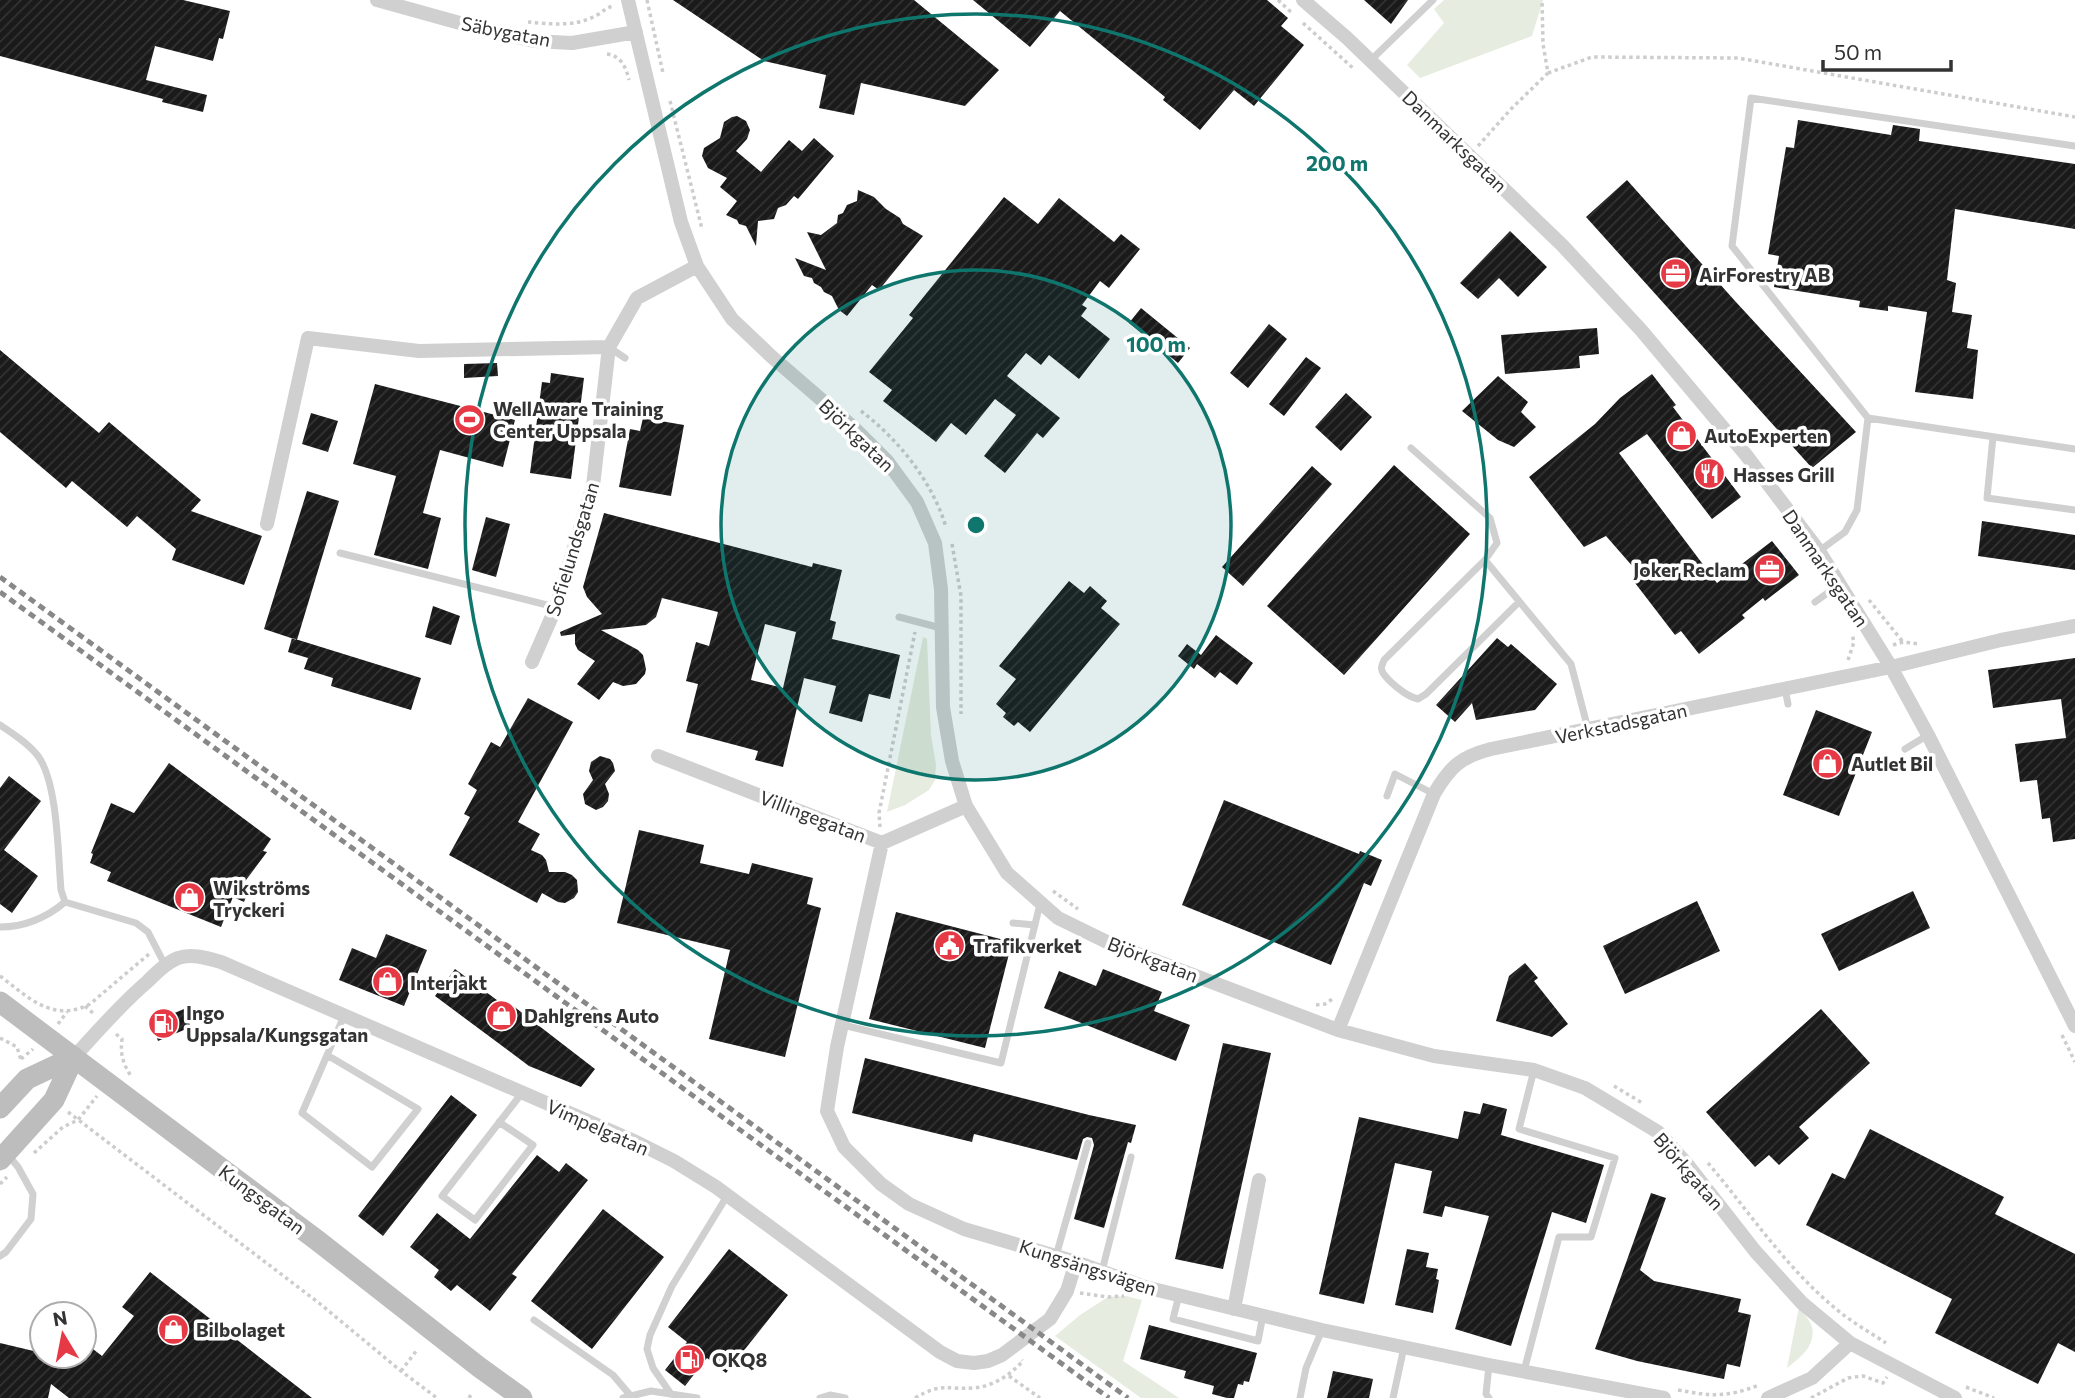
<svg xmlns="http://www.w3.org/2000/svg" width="2075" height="1398" font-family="Commissioner,sans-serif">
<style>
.green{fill:#e6ecdf}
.building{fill:url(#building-hatch);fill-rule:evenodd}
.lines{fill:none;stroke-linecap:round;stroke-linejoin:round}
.path{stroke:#cdcdcd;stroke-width:3.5;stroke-dasharray:3.5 3.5;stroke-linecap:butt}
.lane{stroke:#d0d0d0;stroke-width:7}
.street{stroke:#d0d0d0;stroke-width:14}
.secondary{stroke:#bdbdbd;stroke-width:21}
.rail{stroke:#888;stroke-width:5;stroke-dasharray:7 5;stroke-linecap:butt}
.ring{fill:none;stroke:#0f766e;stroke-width:3.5}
.labels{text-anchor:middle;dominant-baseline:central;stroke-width:7;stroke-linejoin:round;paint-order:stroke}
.street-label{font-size:19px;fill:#333;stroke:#fff}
.poi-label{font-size:19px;font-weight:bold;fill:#333;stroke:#fff;text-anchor:start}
.centre{fill:#0f766e;stroke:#fff;stroke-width:3.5}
.ring-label{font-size:21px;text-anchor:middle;font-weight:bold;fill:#0f766e;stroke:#fff;stroke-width:7;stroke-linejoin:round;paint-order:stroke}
</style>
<defs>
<pattern id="building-hatch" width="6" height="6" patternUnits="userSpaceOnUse" patternTransform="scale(1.75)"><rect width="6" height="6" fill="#1a1a1a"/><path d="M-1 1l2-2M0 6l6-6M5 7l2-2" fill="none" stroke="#333"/></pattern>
</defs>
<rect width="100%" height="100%" fill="#fff"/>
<path class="green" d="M1444,0H1543L1532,36L1420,78L1407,65L1444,23L1434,9Z
M923,637L927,639L931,735L936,765L935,780L929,790L905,805L887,812Z
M1126,1296L1142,1300L1123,1361L1179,1398H1141L1055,1336L1080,1315L1108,1297Z
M1799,1307C1803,1313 1810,1320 1812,1327C1816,1346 1800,1358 1787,1368Z"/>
<path class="building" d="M0,0H183L230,11L223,39L219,38L213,61L155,46L146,80L207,95L203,112L162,102L163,99L0,56Z
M673,0H914L999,70L965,106L861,83L854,115L819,108L826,75L764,61Z
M973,0H1267L1288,18L1281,26L1304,45L1254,106L1234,90L1200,130L1163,100L1165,97L1060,11L1030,47Z
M1364,0H1408L1391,24Z
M737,116L746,121L750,130L747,139L736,151L761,172L789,140L802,151L814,138L834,156L798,199L794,196L786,205L778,208L774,219L758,221L756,246L746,226L739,224L737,220L726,215L737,201L720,187L727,178L708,168L702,156L704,148L720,138L724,122L732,117Z
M1798,120L1891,135L1893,125L1920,129L1919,141L2075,164V229L1955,209L1947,280L1956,283L1952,312L1972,315L1967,348L1978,350L1973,399L1915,392L1927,312L1888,306V311L1859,307L1860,301L1774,287L1779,256L1768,254L1786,147L1794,148Z
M1627,180L1735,301L1856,432L1812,468L1586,217Z
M858,190L874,197L886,209L900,218L903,224L923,236L879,290L872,285L847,316L839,310L832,296L824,292L821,287L814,283L812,278L804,276L795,258L826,270L807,232L821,235L837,223L838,215L843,213L847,205L857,201Z
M1004,197L1038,224L1059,198L1114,242L1121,234L1140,249L1109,288L1100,281L1082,305L1087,308L1081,316L1110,339L1079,379L1049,355L1041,365L1026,353L1007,376L1060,418L1043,438L1037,433L1005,473L984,456L1016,415L995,399L966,435L951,423L936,442L883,401L892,390L869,372L913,318L909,315Z
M1510,231L1547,267L1518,297L1499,278L1478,299L1460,283Z
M1141,308L1190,348L1178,363L1129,323Z
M1269,324L1287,339L1248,388L1230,373Z
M1597,328L1599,354L1579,356L1580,368L1505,374L1501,335Z
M0,350L99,433L109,422L201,500L191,511L262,536L244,585L172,560L176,549L137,516L127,527L72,481L66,488L0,432Z
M1306,357L1321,368L1284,416L1269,404Z
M497,363L498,376L464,378V364Z
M551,373L584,378L571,479L530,473L542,382L550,383Z
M1652,374L1676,405L1673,407L1741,497L1712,519L1647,434L1619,453L1717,583L1772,541L1799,575L1765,601L1763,598L1742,615L1745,618L1699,654L1681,631L1675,635L1632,579L1641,576L1606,536L1584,547L1529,477L1595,424L1620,398Z
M1498,376L1528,402L1521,412L1536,427L1514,447L1498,440L1462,411Z
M375,384L515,420L503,467L440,450L423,513L441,518L428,569L374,555L396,476L353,464Z
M1346,393L1372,417L1341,451L1315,427Z
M311,413L338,421L328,452L302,444Z
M643,418L684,425L671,496L619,487L630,429L640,431Z
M1394,465L1470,534L1344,675L1267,606Z
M1312,466L1332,484L1243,586L1222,567Z
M307,491L339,501L297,640L264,629Z
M604,513L812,567L813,563L842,570L830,620L836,622L832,639L900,655L890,699L869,694L862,722L829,713L836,686L804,678L783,767L755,760L758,751L686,732L698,684L686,681L696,642L709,646L718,612L662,598L656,617L646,625L601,630L638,650L643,655L646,669L645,674L636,684L623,686L613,682L599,700L577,684L595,661L578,650L575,644V634L561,636L560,632L602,614L587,597L583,587ZM765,624L796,632L783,688L751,680Z
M486,517L510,524L496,577L472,570Z
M1982,521L2075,535V570L1978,556Z
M1069,581L1084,593L1090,586L1107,601L1101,608L1120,624L1030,732L1018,722L1014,726L1003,717L1006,713L996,704L1016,679L999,666Z
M433,606L460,616L451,645L425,637Z
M1216,635L1253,663L1237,685L1220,672L1215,678L1197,664L1194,669L1178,656L1187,644L1201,655Z
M292,638L421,678L411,710L331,686L333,678L304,669L308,658L288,652Z
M1497,638L1508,647L1511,644L1557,684L1535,710L1476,720L1472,703L1455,722L1436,705Z
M2075,658V839L2053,842L2050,818L2042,819L2037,780L2020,782L2015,744L2066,738L2061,699L1993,708L1988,670Z
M528,698L573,722L518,822L540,834L531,850L542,855L546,860L549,872H565L572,875L577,880L578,892L574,898L565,903L558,902L542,893L537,903L449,855L470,817L464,814L477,790L468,784L491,742L500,747Z
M1816,710L1872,732L1839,816L1783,795Z
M600,756L610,759L613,763L615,771L605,784L609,794L608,801L603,807L596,810L585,804L583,794L593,780L589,771L591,762Z
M169,763L271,839L263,851L267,852L243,884L250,887L244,902L233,897L221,927L107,881L111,872L90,863L93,854L91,853L111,803L134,813Z
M9,776L41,801L4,850L38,876L12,913L0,904V788Z
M1224,800L1359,854L1360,851L1382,860L1371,886L1364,883L1331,965L1182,905Z
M639,830L704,845L700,863L749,874L752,863L813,878L807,904L821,908L785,1057L709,1039L730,950L617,923Z
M1913,891L1930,928L1839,971L1821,934Z
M1697,901L1720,951L1625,994L1603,946Z
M896,912L1012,942L985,1048L869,1019Z
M386,934L427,950L404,1006L339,980L352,948L376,958Z
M1525,963L1538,978L1534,981L1568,1024L1552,1037L1496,1021L1509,976Z
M455,969L509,1009L512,1005L595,1069L581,1087L529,1066L435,996Z
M1103,969L1162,992L1154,1011L1190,1025L1176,1061L1044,1008L1059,971L1096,986Z
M184,1009L191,1027L158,1041L151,1023Z
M1821,1009L1870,1063L1799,1127L1809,1138L1779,1165L1769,1155L1755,1167L1706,1112Z
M1223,1043L1271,1053L1223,1269L1175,1259Z
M865,1058L1089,1115L1136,1125L1131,1143L1128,1142L1104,1228L1074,1219L1094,1145L1092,1138L1087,1137L1083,1139L1077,1160L974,1134L972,1142L852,1113Z
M451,1095L477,1115L383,1236L358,1216Z
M1483,1103L1507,1109L1501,1135L1604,1165L1586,1223L1552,1212L1511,1346L1455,1329L1489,1216L1445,1206L1442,1217L1423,1213L1432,1171L1395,1163L1364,1304L1319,1294L1359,1117L1458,1139L1464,1111L1480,1114Z
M1870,1129L2004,1197L1995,1214L2075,1254V1352L2058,1343L2038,1384L1935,1333L1952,1299L1806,1225L1832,1173L1845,1179Z
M537,1155L559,1172L566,1163L588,1180L512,1274L517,1277L490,1311L457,1285L451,1291L434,1277L439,1270L410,1247L437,1213L470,1239Z
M1651,1193L1666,1198L1640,1270L1654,1281L1741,1299L1738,1312L1751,1315L1740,1367L1727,1364L1724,1379L1637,1361L1595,1349Z
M603,1209L664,1257L592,1349L531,1301Z
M729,1249L788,1295L726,1373L707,1358L685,1386L665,1370L687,1342L668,1327Z
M1407,1249L1429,1253L1426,1267L1438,1269L1436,1279L1439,1280L1433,1313L1395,1305Z
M150,1272L312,1398H69L51,1384L48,1398H0V1343L42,1353V1356H84V1342L102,1356L134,1316L122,1307Z
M1149,1325L1257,1353L1249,1382L1244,1381L1243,1385L1238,1384L1234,1398H1227L1212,1394L1214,1386L1184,1378L1186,1371L1140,1359Z
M1333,1371L1373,1379L1369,1398H1327Z"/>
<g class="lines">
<path class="path" d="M647,0L663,73
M1278,0L1292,13
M528,22C549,24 576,27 595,16C602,13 606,7 614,6
M1303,23L1354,69
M607,54C621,56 626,67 629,80
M1548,73L1592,57L1738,58L2075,117
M670,101L702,229
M1478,146L1511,109L1548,73L1543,44L1542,0
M861,411C898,439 932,481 946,527
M952,544L961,596V714
M1869,600L1903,642
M1893,645L1903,642L1920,644
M1848,660L1854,642L1852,634
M880,827L879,813L915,632
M1053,891L1078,909
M0,976C29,998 53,1023 90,1004L149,954
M1316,1005L1325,1004L1334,998
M85,1006L94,1014
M58,1024L67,1012
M116,1034L122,1039C120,1054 123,1064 131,1076
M2062,1035L2075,1062
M0,1038L17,1047L21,1060
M21,1059L33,1049
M1614,1086L1644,1104
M68,1112L319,1303L401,1371L437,1398
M34,1153L63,1127L78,1120L97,1096
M1708,1163C1751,1214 1788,1271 1841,1313C1855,1324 1871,1333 1886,1343
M0,1184L7,1177
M1080,1293L1108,1297L1124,1296
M401,1371L417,1350
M1009,1376L1040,1398
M1966,1387L1994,1398
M1678,1390C1711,1396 1726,1398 1759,1385
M469,1398L472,1393
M915,1398C942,1382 947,1390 974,1388C994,1386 1010,1375 1023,1361L1022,1360
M1811,1398L1848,1378L1863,1376L1883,1383L1887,1377"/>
<path class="lane" d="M1371,60L1433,0
M610,348L625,358
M1868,418L2075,449
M1993,437L1987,498L2075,510
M1411,448L1490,518L1497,543L1485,560L1571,664L1588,729
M1819,551L1845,532L1857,510L1868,418L1732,246L1751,98L2075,146
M340,553L555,607
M1485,560L1384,660C1382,666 1380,667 1383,673C1389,682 1407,697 1418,699L1426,694L1519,602
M1815,602L1840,584
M899,617L941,628
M1785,689L1788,704
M0,725C13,734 28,743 38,756C58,783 58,856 61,890L65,902
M1905,749L1928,735
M1387,796L1395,774L1434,794
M65,902L136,923L148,932L165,965
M1013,923L1035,925
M0,927C24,927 46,918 65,902
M843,1025L1001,1063L1040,904
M327,1055L418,1109L372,1167L302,1113L344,1016
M499,1122L533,1145L475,1220L442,1196L522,1093
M0,1256L6,1252L31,1219L33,1194L18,1167L9,1156
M1056,1256L1088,1143
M1102,1271L1131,1157
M1179,1295L1173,1319L1258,1341L1263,1315
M534,1320L613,1375L630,1395
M1489,1365L1486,1394L1489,1398
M1524,1371L1559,1237H1591L1615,1158L1519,1129L1534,1070
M671,1394L653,1368L647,1349L650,1335L672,1286L727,1196
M623,1398L651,1391L697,1398
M820,1398L830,1395L845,1398
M1300,1398L1306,1368L1322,1330
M1393,1398L1404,1347"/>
<path class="street" d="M377,0L485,30L534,41L572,43L636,32
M628,0L681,222L697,266L732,319L772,357L853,427L887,461L917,502L935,543L941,589L943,707L952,761L966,806L1007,873L1058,918L1109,943L1338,1030L1434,1056L1534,1070L1585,1088L1658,1132L1687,1164L1755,1251L1802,1303L1850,1343L1955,1398
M1303,0L1347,38L1562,245L1641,330L1746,455L1819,551L1891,667L1928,735L2075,1026
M267,524L308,338L419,351L609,347
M532,662L556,607L593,486L609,347L637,298L697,266
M658,756L882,843L966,806
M882,843L837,1047L827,1111L844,1147L881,1184L909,1204L964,1229L1076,1262L1145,1287L1322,1330L1489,1365L1664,1398
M1338,1030L1434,794C1450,767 1460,757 1491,749L1891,667L2001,640L2075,626
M74,1057C98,1031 120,1005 147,982C156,973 166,963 178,958C191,953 207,958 221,962L636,1142L674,1161L716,1187L940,1352L957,1361L974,1363L988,1361L1002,1355L1050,1319L1067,1291L1076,1262
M1234,1309L1259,1180
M1768,1398L1812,1378L1850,1343"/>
<path class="secondary" d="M0,1002L318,1241L479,1367L522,1398
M0,1108L27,1079L74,1057
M0,1160L54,1100L74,1057"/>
<path class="rail" d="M0,577L1128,1398
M0,592L1109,1398"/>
</g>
<circle cx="976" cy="525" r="255" fill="#0f766e" fill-opacity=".12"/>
<g class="ring">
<circle cx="976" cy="525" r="255"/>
<circle cx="976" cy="525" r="511"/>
</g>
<defs>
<symbol id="office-disc" viewBox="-11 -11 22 22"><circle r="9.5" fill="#e63946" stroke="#fff"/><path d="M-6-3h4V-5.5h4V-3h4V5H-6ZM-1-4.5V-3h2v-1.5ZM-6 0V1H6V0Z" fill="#fff"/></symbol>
<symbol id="stadium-disc" viewBox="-11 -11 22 22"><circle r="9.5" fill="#e63946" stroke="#fff"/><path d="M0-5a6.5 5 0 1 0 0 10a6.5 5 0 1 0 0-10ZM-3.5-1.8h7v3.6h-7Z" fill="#fff"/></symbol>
<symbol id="shop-disc" viewBox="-11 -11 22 22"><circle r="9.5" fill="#e63946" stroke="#fff"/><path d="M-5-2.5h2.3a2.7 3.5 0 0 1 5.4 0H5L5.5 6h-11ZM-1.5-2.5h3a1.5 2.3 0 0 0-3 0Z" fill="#fff"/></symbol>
<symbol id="restaurant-disc" viewBox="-11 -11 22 22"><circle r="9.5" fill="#e63946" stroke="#fff"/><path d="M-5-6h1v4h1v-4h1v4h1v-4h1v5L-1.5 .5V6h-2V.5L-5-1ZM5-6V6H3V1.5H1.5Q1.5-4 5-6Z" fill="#fff"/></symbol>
<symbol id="civic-disc" viewBox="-11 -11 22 22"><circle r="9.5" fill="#e63946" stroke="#fff"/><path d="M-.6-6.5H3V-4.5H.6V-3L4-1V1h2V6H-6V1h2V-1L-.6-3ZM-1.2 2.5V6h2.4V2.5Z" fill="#fff"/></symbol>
<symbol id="fuel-disc" viewBox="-11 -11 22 22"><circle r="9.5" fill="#e63946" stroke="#fff"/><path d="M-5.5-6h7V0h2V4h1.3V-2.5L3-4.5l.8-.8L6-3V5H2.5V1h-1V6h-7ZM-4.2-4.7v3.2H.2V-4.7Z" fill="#fff"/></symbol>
</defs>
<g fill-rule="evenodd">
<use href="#office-disc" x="1658" y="256" width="35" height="35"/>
<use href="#stadium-disc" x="452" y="402" width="35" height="35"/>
<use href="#shop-disc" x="1664" y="418" width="35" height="35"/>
<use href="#restaurant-disc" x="1692" y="456" width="35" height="35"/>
<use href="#office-disc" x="1752" y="552" width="35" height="35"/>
<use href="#shop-disc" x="1810" y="746" width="35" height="35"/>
<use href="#shop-disc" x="172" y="880" width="35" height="35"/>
<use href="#civic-disc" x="932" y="928" width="35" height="35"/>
<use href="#shop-disc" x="370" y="964" width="35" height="35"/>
<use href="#shop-disc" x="484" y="998" width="35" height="35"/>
<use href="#fuel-disc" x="146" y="1006" width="35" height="35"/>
<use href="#shop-disc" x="156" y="1312" width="35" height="35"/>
<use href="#fuel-disc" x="672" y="1342" width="35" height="35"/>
</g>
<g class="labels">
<g class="street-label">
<text transform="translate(506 31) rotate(11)">Säbygatan</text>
<text transform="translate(1455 141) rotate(44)">Danmarksgatan</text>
<text transform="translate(857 435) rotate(44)">Björkgatan</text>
<text transform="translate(572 549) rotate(-73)">Sofielundsgatan</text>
<text transform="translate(1826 568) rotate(56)">Danmarksgatan</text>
<text transform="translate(1621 723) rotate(-12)">Verkstadsgatan</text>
<text transform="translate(813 816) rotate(21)">Villingegatan</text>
<text transform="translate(1153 959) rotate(21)">Björkgatan</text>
<text transform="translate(598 1127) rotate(24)">Vimpelgatan</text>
<text transform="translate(1689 1171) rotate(49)">Björkgatan</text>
<text transform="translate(262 1199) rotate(37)">Kungsgatan</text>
<text transform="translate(1088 1267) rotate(18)">Kungsängsvägen</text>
</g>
<g class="poi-label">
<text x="1699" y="274">AirForestry AB</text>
<text x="493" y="408">WellAware Training<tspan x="493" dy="22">Center Uppsala</tspan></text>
<text x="1704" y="435">AutoExperten</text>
<text x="1733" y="474">Hasses Grill</text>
<text x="1746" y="569" text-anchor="end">Joker Reclam</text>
<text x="1851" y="763">Autlet Bil</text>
<text x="213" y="887">Wikströms<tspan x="213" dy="22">Tryckeri</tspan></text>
<text x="973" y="945">Trafikverket</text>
<text x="410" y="982">Interjakt</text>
<text x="186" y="1012">Ingo<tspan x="186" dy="22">Uppsala/Kungsgatan</tspan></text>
<text x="524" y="1015">Dahlgrens Auto</text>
<text x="196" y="1329">Bilbolaget</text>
<text x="712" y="1359">OKQ8</text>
</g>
</g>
<circle cx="976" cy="525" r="10" class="centre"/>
<g class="ring-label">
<text x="1337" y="171">200 m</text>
<text x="1156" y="352">100 m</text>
</g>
<g transform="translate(63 1335) rotate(350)"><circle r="33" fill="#ffffff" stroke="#adadad" stroke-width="2"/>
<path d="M0-5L12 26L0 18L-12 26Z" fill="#e63946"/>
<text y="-10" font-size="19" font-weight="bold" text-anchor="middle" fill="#333333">N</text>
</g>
<path d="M1823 60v10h128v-10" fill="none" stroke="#333333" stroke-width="3.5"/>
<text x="1834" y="60" font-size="21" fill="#333333" stroke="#ffffff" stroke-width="5" paint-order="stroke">50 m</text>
</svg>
